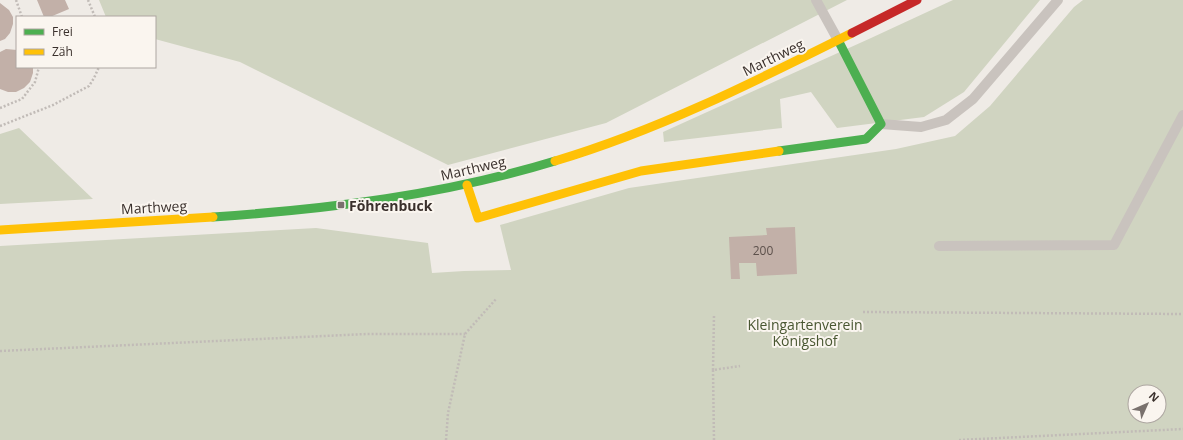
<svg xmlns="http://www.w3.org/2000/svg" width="1183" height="440" font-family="'Open Sans',sans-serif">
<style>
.green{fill:#d0d4c1;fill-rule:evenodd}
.building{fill:#c2b0a8}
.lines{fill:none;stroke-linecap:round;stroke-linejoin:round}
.path{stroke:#c1bbb7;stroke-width:2.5;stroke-dasharray:2 2;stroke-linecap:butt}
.lane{stroke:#c9c3be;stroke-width:10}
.fast{stroke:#4caf50;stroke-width:9}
.slow{stroke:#ffc107;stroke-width:9}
.jam{stroke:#c62828;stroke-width:9}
.poi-dot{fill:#79716d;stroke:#faf5ef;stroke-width:1.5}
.labels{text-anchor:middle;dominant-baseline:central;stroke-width:4;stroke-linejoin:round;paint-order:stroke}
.number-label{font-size:12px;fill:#5c504b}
.street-label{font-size:14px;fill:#3a302c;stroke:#faf5ef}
.poi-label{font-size:14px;font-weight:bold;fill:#3a302c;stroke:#faf5ef;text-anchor:start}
.park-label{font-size:14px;fill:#495731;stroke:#faf5ef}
</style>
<rect width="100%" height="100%" fill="#efebe6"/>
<path class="green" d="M99,0H847L606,123L448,165L240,62L155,39V17H106Z
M953,0H1040L964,92L924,117L837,128L811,92L780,99L782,128L664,142L663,132L871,38Z
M1083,0H1183V440H0V246L316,228L428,243L432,273L464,271L511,270L500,225L629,188L896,149L955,136L990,106L1074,7ZM1135,392H1159V416H1135Z
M19,128L93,199L0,204V134Z"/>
<path class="building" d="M37,0H65L69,9L50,17H44Z
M0,3L9,10L13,17V24L10,33L5,39L0,41Z
M6,49L17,50V67H33V73L30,82L24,88L16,92H8L0,89V52Z
M795,227L797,274L757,276L756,263H739L740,279H731L729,237L767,235L766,228Z"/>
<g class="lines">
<path class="path" d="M16,0L22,17
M88,0L95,17
M0,108L22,99L35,82L39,67
M0,126L53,105L89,86L94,78L99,67
M863,312L1183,314
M0,351L367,334H465
M713,370L714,316
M446,440L448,413L465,334L496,299
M714,440L713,370L740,366
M959,440L1183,429"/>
<path class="lane" d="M816,0L838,40
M881,124L921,127L946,120L973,99L1058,0
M939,246L1114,245L1183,115"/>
<path class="fast" d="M779,151L866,139L881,124L838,40
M213,217C329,209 444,195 555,161"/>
<path class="slow" d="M555,161C659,130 756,81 852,33
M467,185L478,218L641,171L779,151
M0,230L213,217"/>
<path class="jam" d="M852,33L917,0"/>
</g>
<rect class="poi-dot" x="337" y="201" width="8" height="8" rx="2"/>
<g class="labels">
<g class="number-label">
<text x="763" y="250">200</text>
</g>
<g class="street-label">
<text transform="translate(773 57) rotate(-26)">Marthweg</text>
<text transform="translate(473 168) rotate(-13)">Marthweg</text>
<text transform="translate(154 207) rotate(-3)">Marthweg</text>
</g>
<g class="poi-label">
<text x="349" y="205">Föhrenbuck</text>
</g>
<g class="park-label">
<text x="805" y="324">Kleingartenverein<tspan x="805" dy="16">Königshof</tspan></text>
</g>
</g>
<rect x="16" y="16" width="140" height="52" fill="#faf5ef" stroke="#ada6a1"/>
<rect x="24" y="29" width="20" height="6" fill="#4caf50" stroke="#ada6a1"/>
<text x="52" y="36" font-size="12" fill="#3a302c">Frei</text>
<rect x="24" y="49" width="20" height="6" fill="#ffc107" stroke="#ada6a1"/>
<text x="52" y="56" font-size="12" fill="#3a302c">Zäh</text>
<g transform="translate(1147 404) rotate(45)"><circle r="19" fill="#faf5ef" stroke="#ada6a1"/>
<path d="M0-3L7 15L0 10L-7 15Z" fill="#79716d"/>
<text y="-6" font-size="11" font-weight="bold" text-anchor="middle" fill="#3a302c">N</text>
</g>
</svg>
